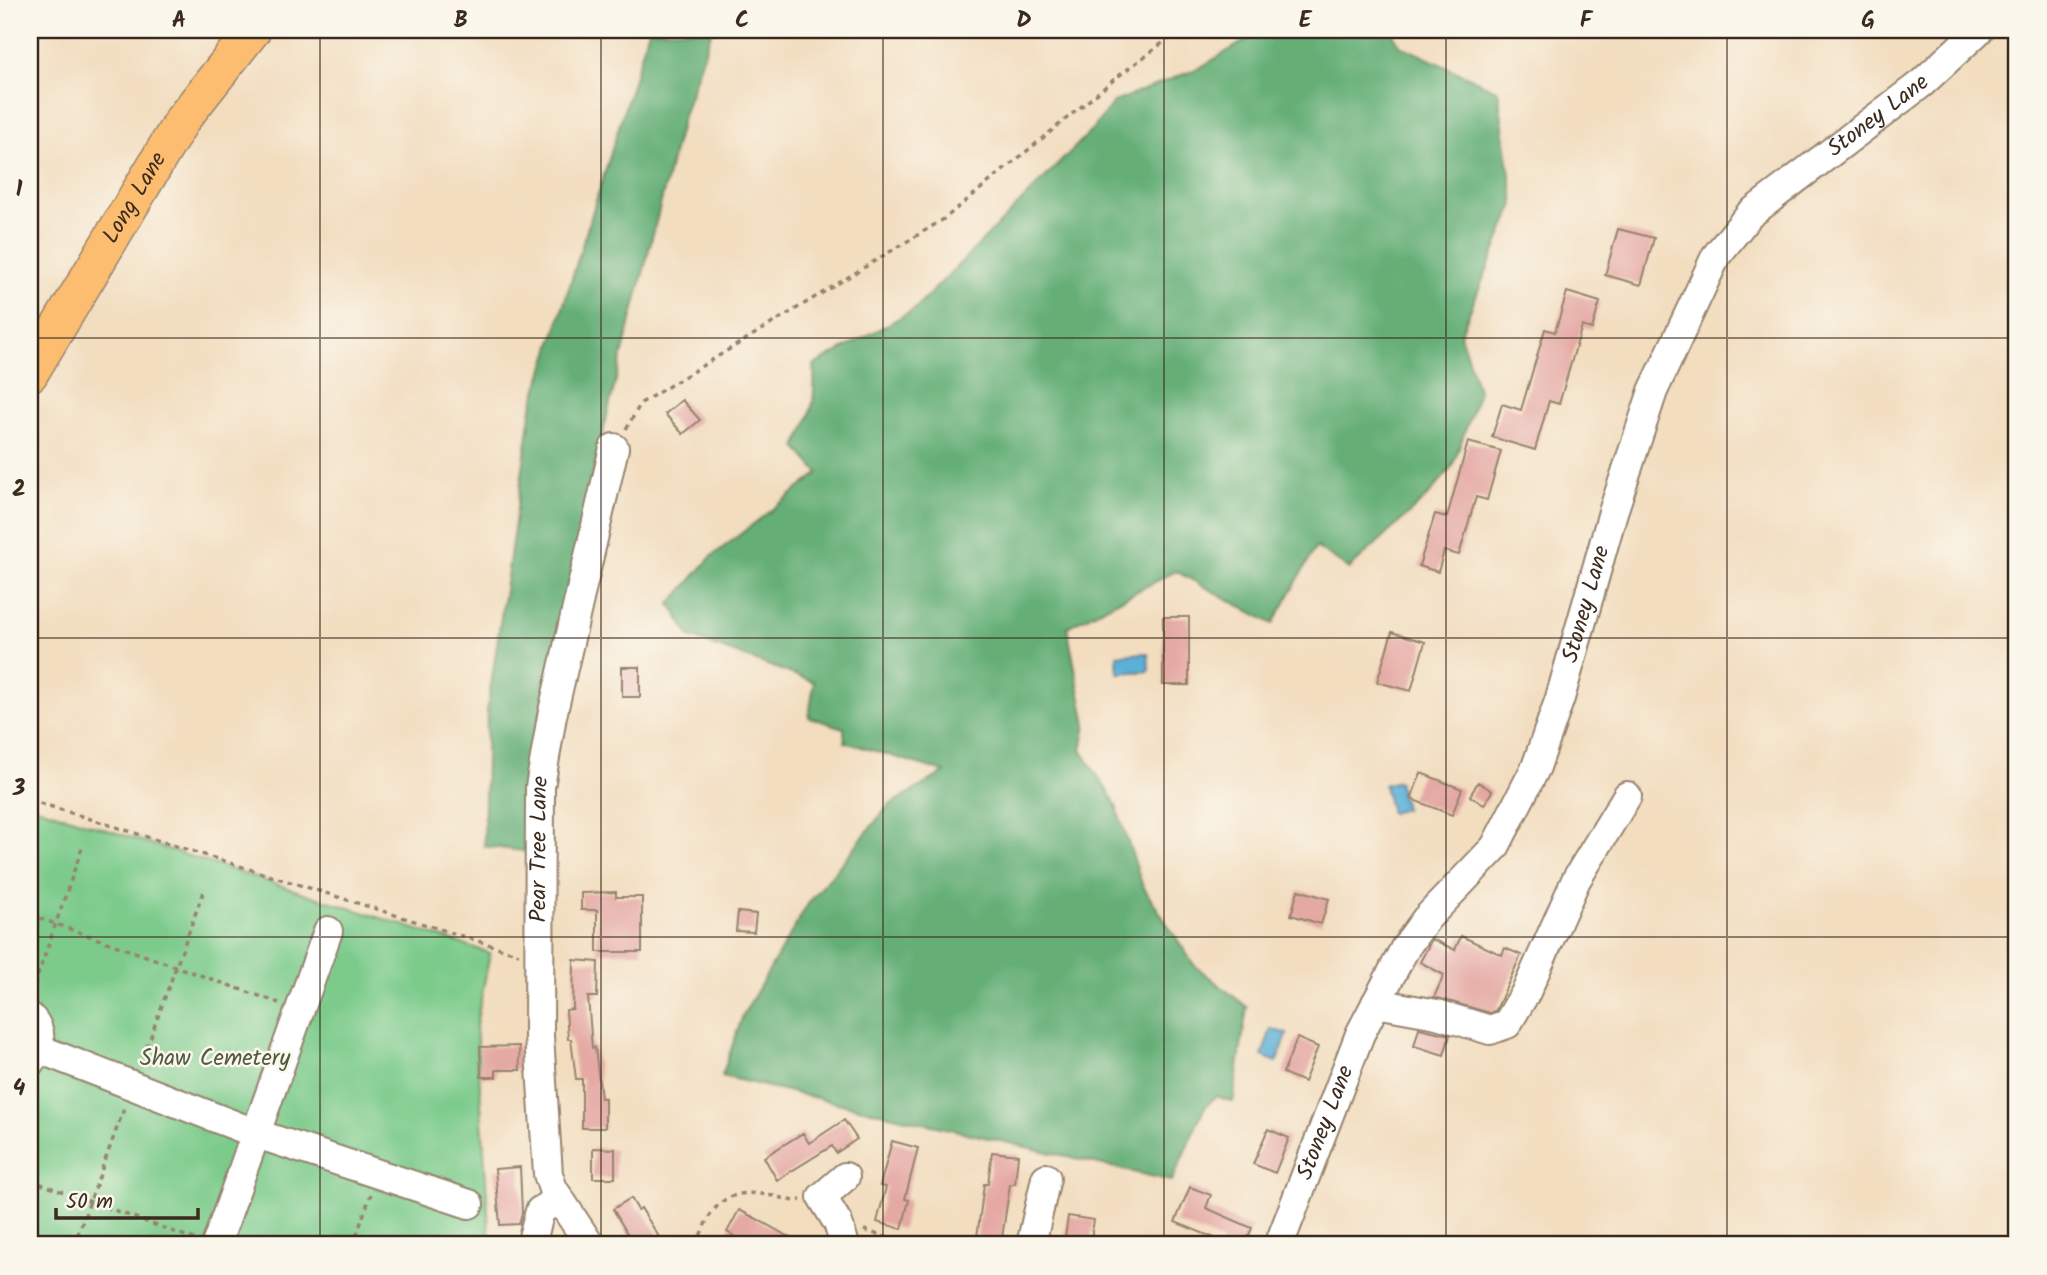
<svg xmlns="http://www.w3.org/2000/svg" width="2047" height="1275" font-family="Kalam,sans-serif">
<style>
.green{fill:#7ccb8b;stroke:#5c7a54;stroke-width:2}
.forest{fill:#65af77;stroke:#506c4a;stroke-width:2}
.water{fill:#5cb0d8;stroke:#4c6d7b;stroke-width:2}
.building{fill:#e5a9a4}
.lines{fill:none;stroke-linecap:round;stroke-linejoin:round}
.minor-casing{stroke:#96846e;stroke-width:32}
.major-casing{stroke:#96846e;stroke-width:38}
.path{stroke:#96846e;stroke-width:3.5;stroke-dasharray:5 5;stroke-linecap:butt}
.minor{stroke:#fff;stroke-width:28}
.major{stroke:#fcbd6f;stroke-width:35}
.grid{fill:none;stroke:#3b2a1e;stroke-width:2;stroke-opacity:0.55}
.labels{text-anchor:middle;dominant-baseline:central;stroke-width:5;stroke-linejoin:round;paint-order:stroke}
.street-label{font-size:23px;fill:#3b2a1e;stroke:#fbf7ec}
.park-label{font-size:23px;fill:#4e5a3f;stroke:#fbf7ec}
.neatline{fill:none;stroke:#3b2a1e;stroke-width:2.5}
.grid-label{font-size:23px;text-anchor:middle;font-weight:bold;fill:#3b2a1e}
</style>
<rect width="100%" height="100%" fill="#fbf7ec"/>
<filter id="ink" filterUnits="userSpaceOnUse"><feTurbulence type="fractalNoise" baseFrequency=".0143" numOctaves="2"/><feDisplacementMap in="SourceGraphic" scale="14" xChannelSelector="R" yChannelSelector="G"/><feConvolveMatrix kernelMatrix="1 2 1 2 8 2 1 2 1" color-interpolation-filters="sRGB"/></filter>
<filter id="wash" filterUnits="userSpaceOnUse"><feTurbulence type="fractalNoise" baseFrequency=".00686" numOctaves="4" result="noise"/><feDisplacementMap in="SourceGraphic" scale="28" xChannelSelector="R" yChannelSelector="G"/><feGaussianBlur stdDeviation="1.57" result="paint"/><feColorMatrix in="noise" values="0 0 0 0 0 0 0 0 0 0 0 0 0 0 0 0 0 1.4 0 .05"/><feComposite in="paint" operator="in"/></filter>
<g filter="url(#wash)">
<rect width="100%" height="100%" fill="#f2ddbf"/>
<path class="green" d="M30,805L490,953L476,1025L490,1245H30Z"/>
<path class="forest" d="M649,30H712L682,119L600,443L545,690L531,852L484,846L487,712L532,407Z
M1257,30H1390L1401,46L1498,91L1514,204L1460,335L1479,392L1452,467L1428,496L1349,569L1316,547L1273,624L1176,571L1067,627L1086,725L1081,750L1115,803L1143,887L1194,965L1247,1007L1233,1102L1216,1096L1204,1108L1172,1181L722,1076L743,1015L808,904L889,805L945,772L845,742L844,728L809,717L814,682L690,637L670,604L711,557L819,473L796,447C812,415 816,401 814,365L914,310L1092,130L1114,102L1199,68L1243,42Z"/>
<path class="water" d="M1148,653L1149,671L1118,673L1117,655Z
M1398,781L1405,809L1391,813L1384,785Z
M1271,1029L1287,1034L1277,1062L1262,1056Z"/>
<g id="blocks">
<path class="building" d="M1618,229L1654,238L1641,285L1605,275Z
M1567,292L1600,302L1592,329L1582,326L1559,404L1549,401L1535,450L1492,437L1502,404L1521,410L1545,329L1555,332Z
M682,400L700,420L683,434L665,414Z
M1468,442L1501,451L1487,500L1476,497L1459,555L1444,551L1438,572L1419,566L1435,514L1447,517Z
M1163,617H1189V685H1163Z
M1392,632L1425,642L1411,691L1377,682Z
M622,667H640V697H622Z
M1421,773L1462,789L1452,815L1411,799Z
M1478,782L1492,791L1484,805L1470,796Z
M1298,890L1329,899L1321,924L1291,915Z
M616,892V897H642V952H597V910H581V893Z
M738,912L756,914L754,932L736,931Z
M1461,936L1502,955L1505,948L1521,955L1496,1010L1490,1013L1434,997L1444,975L1420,962L1432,939L1455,950Z
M574,960L598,962L597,997H588L592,1048L595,1047L601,1098H605V1128H582V1079H576L571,1039H568L566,1010L573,1009Z
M1419,1028L1450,1035L1444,1055L1414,1046Z
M1297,1038L1318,1047L1304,1082L1283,1073Z
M519,1046L520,1070H496V1077H481L480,1047Z
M844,1120L857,1139L836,1153L832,1146L777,1180L764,1157L803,1133L809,1143Z
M1268,1129L1289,1138L1275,1173L1253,1164Z
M892,1141L918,1148L905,1199L909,1200L902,1229L877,1222L886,1187L880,1186Z
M593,1148L615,1149V1178H593Z
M992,1152L1018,1155L1015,1184H1010L1001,1245H976L984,1184H988Z
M520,1167L522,1212L519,1224L500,1225L495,1169Z
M1190,1187L1211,1195L1206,1208L1252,1228L1245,1245H1220L1222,1241L1175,1222Z
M631,1198L638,1210L641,1208L664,1245H634L613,1209Z
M739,1210L755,1218L803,1245H750L727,1232Z
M1068,1216L1094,1220L1090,1245H1064Z"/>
</g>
</g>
<g filter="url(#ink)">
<use href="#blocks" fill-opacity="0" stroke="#96846e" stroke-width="2"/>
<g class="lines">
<defs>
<g id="minor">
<path d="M1376,1003L1437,1014L1490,1030L1507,1024L1526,992L1576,880L1627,796"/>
<path d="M30,1017C44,1031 41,1048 30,1062"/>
<path d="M39,1049L257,1134L469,1204"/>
<path d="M216,1245L328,931"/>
<path d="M531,1245L540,1211L559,1198"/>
<path id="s1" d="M590,1245L553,1189L548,1174L539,1036L540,787L552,716L614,448"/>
<path d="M845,1245L838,1223L822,1197L845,1177"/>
<path d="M1031,1245L1046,1178"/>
<path id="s2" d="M1279,1245L1360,1034L1405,948L1426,919L1495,847L1536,767L1560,698L1613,512L1653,391L1716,256L1750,214L1922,83L1979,30"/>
</g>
<g id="major">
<path id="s3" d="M30,374L182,120L253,30"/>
</g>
</defs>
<use href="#minor" class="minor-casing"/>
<use href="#major" class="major-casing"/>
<path class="path" d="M626,429L641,403L944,219L1116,78L1180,30
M30,800L519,954
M30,915L279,1003
M31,995L83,845
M140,1066L204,890
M30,1180L194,1239
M864,1230L908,1245
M74,1245L125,1106
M353,1245L371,1194
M697,1245C716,1187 741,1187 794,1201L801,1200"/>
<use href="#minor" class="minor"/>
<use href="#major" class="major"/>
</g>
</g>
<path class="grid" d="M320,30V1245M601,30V1245M883,30V1245M1164,30V1245M1446,30V1245M1727,30V1245M30,338H2017M30,638H2017M30,937H2017"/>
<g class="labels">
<g class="street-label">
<text stroke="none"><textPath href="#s2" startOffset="1307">Stoney Lane</textPath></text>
<text stroke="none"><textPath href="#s3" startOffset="205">Long Lane</textPath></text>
<text stroke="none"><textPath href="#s2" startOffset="719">Stoney Lane</textPath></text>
<text stroke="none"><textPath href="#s1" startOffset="408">Pear Tree Lane</textPath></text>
<text stroke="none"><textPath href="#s2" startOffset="131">Stoney Lane</textPath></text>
</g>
<g class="park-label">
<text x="215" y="1059">Shaw Cemetery</text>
</g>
</g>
<rect width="2047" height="1275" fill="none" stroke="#fbf7ec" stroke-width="77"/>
<path d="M56 1208v10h142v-10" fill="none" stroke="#3b2a1e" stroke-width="3.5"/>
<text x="66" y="1208" font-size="21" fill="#3b2a1e" stroke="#fbf7ec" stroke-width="5" paint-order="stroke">50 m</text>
<rect x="38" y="38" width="1970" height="1198" class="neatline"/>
<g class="grid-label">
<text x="179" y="27">A</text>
<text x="461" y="27">B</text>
<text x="742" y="27">C</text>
<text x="1024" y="27">D</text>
<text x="1305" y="27">E</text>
<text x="1586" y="27">F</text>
<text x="1868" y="27">G</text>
<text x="19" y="196">1</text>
<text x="19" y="496">2</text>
<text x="19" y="795">3</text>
<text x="19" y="1095">4</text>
</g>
</svg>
